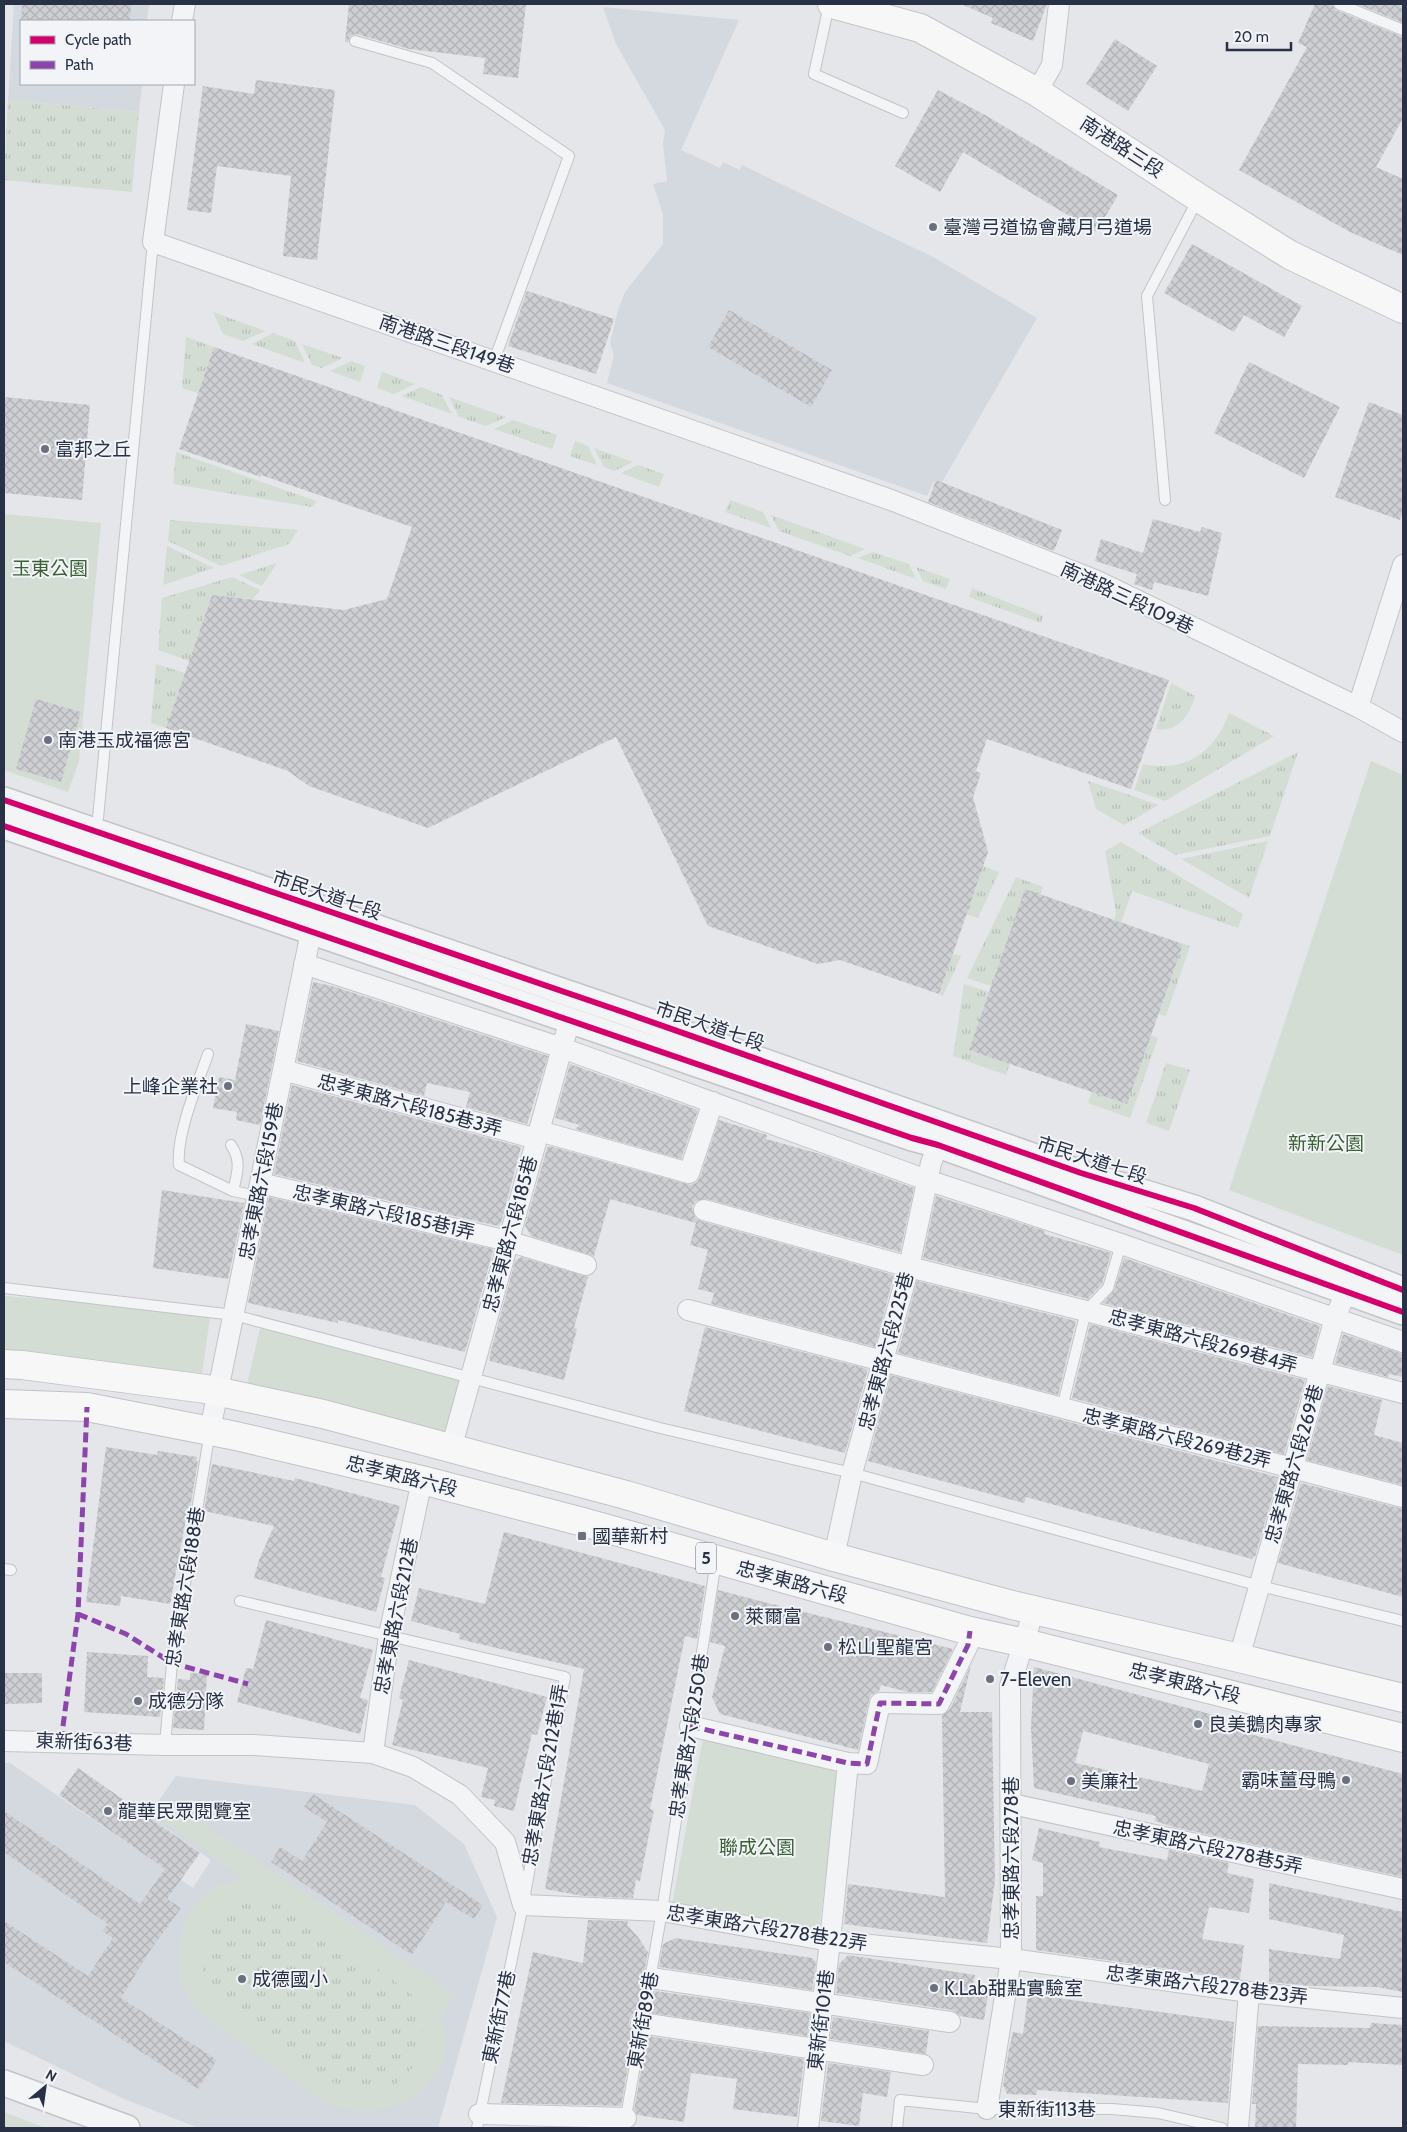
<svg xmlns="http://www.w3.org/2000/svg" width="1407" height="2132" font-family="Cabin,'Noto Sans TC',sans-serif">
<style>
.built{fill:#d4d9e0}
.grass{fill:url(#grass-tufts)}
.park{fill:#d4ddd4;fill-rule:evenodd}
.building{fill:url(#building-cross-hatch);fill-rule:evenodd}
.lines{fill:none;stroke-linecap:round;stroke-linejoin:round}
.service-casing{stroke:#c2c4c7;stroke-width:12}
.minor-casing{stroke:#c2c4c7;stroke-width:22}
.tertiary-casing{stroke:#c2c4c7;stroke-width:28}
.secondary-casing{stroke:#c2c4c7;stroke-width:30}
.primary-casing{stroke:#c0c3c7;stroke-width:30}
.service{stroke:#f3f4f6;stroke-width:10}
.minor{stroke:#f3f4f6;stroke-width:20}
.tertiary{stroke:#f3f4f6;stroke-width:25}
.secondary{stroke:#f7f7f7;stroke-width:28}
.primary{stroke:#f7f7f7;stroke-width:28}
.quiet{stroke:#8e44ad;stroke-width:5;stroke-dasharray:10 5;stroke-linecap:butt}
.cycleway-casing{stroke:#f2f4f8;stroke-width:9}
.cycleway{stroke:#d6006c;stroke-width:6}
.poi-dot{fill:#6a707e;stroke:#f2f4f8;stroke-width:2}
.labels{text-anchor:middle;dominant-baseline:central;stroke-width:4;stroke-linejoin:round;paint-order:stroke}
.shield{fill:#f2f4f8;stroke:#656c7b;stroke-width:1}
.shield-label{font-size:18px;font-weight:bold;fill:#283145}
.street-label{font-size:19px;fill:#283145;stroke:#f2f4f8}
.poi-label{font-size:19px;fill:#283145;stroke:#f2f4f8;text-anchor:start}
.park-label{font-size:19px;fill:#3a6234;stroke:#f2f4f8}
</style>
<defs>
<pattern id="grass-tufts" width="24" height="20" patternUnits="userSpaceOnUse" patternTransform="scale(1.25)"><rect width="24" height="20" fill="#d4ddd4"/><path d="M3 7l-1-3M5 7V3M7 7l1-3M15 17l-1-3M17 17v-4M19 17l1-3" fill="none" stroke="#b6beb7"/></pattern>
<pattern id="building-cross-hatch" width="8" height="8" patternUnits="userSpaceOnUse" patternTransform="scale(1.25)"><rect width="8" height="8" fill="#cecfd3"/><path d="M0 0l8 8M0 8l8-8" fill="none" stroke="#b1b2b6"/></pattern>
</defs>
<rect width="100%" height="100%" fill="#e4e6e9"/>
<path class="built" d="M14,4H149L147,21H21V84H142L139,112L8,100Z
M603,7L739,20L681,150L720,168L723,162L740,170L742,165L933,257L1037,318L941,484L934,481L927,496L607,383L614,355L610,343L618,310L625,292L663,244V214L653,184L667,181L663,143L665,130L616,44Z
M4,1763H10L193,1888L211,1860L148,1816L176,1776L415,1805L464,1844L497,1917L438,2128H199L124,2099L4,2041Z"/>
<path class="grass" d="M8,100L139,112L132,192L4,180Z
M213,312L265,331L243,341L223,334Z
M273,333L295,341L305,363L252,344Z
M186,337L214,347L198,393L182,388Z
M302,344L343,358L322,368L312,365Z
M351,361L365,366L360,382L330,371Z
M382,372H383L415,384L394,394L377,388Z
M421,387L442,395L452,414L402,396Z
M449,397L506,417L486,426L459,417Z
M513,420L557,435L552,449L494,429Z
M575,441L588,446L597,465L570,456Z
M594,448L633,462L614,471L604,467Z
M176,452L316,501H317L312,507L173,484Z
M638,465L664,474L659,487L621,473Z
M730,500L763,512L771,528L725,512Z
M771,515L865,549L850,556L779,531Z
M170,520L298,530L289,544L221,566L168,541Z
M167,546L214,568L163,585Z
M873,552L909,564L916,579L858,558Z
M277,563L262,586L239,575Z
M916,567L950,579L946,589L923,581Z
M232,577L260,590L253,599L212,595L189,661L158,650L162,598Z
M972,588L1043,616L1041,623L969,597Z
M156,664L185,673L166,728L151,723Z
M1171,683L1195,696C1189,715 1179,733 1156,729Z
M1229,713L1274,736L1165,801L1134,790L1143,764C1186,773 1215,752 1229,713Z
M1298,752L1270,836L1175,855L1138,833Z
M1088,781L1159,805L1124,825L1096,809Z
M1268,841L1249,898L1181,859Z
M1121,842L1243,914L1238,928L1132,891L1121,923L1114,920L1116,913L1105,851Z
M983,866L999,872L978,918L966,914Z
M1016,877L1043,887L1040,894L991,986L967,978Z
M1183,944L1190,946L1166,1016L1158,1014Z
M953,954L961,956L943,996L939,994Z
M964,984L989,992L1010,1064L1006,1075L953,1056Z
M1151,1035L1158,1038L1130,1118L1088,1103L1092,1092L1127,1104Z
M1166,1063L1190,1070L1169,1131L1146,1123Z
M268,1902L285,1904L409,1991L421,2009L424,2050L416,2065L396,2084L381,2089H359L334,2083L215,1999C212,1993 206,1986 204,1979C200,1959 207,1920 226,1909C238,1901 255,1903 268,1902Z"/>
<path class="park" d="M4,514L101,523L79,761L68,792L4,770Z
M1371,761L1403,775V1255L1229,1190Z
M4,1296L211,1311L202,1373L4,1354Z
M260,1328L463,1375L447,1432L247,1384Z
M703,1737L839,1769L819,1930L671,1910Z
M165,1799L456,1995L440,2017L446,2036L442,2064L426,2087L408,2101L383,2109L359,2111L326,2104L202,2015L180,1985L179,1950L183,1925L201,1897L222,1884L244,1879L155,1814ZM268,1902L285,1905L409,1991L421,2009L424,2050L416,2065L396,2084L381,2089H359L334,2083L215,1999C212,1993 206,1986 204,1979C200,1959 207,1920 226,1909C238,1901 255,1903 268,1902Z
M4,2112L45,2128H4Z"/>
<path class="building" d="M22,4H131L130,21H21Z
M349,4L526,5L518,78L483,74L485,58L409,49L356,34L350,36L348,42H345Z
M961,4H1047L1033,41L991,23L993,18Z
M1315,4H1332L1336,10L1403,37V118L1376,167L1403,179V255L1350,232L1239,170L1307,47L1298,43Z
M1357,4H1403V23Z
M1115,39L1157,66L1128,111L1086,84Z
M256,80L335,90L317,260L283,256L291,176L217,166L211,213L187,210L203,86L254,94Z
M938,90L987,116L1118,195L1096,232L963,152L940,192L895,166Z
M1192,244L1302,306L1284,337L1244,315L1234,332L1164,293Z
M527,291L614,319L596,374L508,346Z
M729,310L832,370L811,407L708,347Z
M214,347L1169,680L1131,789L987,739L976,771L981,773L973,797L988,852L939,994L840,960L818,964L708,926L616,737L428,828L309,786L288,771L166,728L212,595L344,610L387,599L412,527L261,475V477L179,449Z
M1249,362L1340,407L1304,478L1214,433Z
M4,397L90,405L82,500L4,493Z
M1369,402L1403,415V511L1400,520L1335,497Z
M936,480L1062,530L1054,551L928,502Z
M1153,519L1200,532L1202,527L1222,533L1208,596L1154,582L1152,590L1134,584L1137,574L1095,561L1101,539L1143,553Z
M36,699L81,712L61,782L16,769Z
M1025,889L1183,944L1127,1104L969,1050Z
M313,982L332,986L548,1056L527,1124L466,1107L470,1092L427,1083L424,1096L297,1061Z
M246,1024L279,1031L260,1125L236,1120L237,1112L213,1108L219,1077L235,1080Z
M570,1064L698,1110L681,1159L575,1129L580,1125L555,1118Z
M292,1085L521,1147L501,1223L498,1226L274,1174Z
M719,1120L767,1135L766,1139L820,1154L914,1188L900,1252L707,1199L696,1201L692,1207L695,1218L701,1221L894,1275L875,1347L711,1304L714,1293L698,1289L708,1250L690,1245L696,1223L610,1199L594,1256L531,1236L525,1226L547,1148L549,1146L691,1185L697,1182L700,1177Z
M162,1190L244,1203L228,1279L153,1268Z
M936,1196L1045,1231L1044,1234L1111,1253L1102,1284L1088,1299L923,1258Z
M269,1197L492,1249L493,1251L465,1352L338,1320V1323L248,1303Z
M521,1257L588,1277L574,1328L577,1329L564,1380L490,1361V1358H489L515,1261Z
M1124,1258L1320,1326L1312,1357L1103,1303L1114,1290Z
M917,1281L1076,1321L1058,1395L898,1353Z
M1090,1324L1305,1380L1284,1454L1072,1398Z
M705,1327L868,1369L845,1453L684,1411Z
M1343,1334L1403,1354V1377L1389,1374L1388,1377L1335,1363Z
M891,1375L1278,1477L1255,1557L1253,1556L1252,1559L1026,1497L1024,1503L868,1461Z
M1328,1386L1382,1400L1374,1435L1403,1443V1485L1307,1460Z
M106,1447L157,1455L158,1451L197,1457L196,1461H198L190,1508H188L170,1604L121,1596L120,1606L86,1602Z
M212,1464L294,1481L295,1478L400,1506L381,1577L385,1578L376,1612L254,1578L259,1560L274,1526L204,1511Z
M1301,1483L1403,1509V1597L1278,1563Z
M504,1532L705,1586L697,1639L685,1636L650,1809L654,1810L650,1829L640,1881L636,1880L633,1898L583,1896L545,1889L584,1669L459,1639L460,1634L411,1621L419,1588L485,1604Z
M718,1590L772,1604L953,1649L932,1692H908L881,1685L879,1691L871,1695L869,1700L858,1750L720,1714L712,1697L725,1646L710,1642Z
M266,1620L373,1650L360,1698L368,1700L360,1734L237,1702L246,1668L253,1669Z
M87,1652L148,1656L147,1677L164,1678L160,1717L84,1712Z
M409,1660L547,1697L537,1735L532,1734L514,1811L494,1806L495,1800L481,1797L488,1768L392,1745L403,1700L399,1698Z
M971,1665L960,1712H992L995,1880L987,1943L844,1924L848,1884L945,1897L942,1715L950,1709Z
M1034,1667L1214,1715L1212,1724L1403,1774V1877L1174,1827L1155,1821L1156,1816L1034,1788L1031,1727ZM1083,1731L1209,1764L1202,1791L1075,1763Z
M4,1673H42V1703L4,1704Z
M190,1673L207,1674L204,1730L173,1728L178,1679L190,1680Z
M78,1768L200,1853L167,1899L181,1908L149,1952L121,1998L217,2060L198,2089L4,1962V1921L88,1976L113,1938L102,1931L108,1924L4,1852V1811L140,1904L165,1869L59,1795Z
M313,1794L483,1905L474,1919L446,1902L412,1955L271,1862L280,1847L302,1861L327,1822L304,1807Z
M1039,1828L1100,1842L1099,1847L1167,1860L1169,1850L1229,1863L1227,1873L1254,1879L1249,1913L1209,1907L1202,1939L1244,1945L1240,1979L1036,1950V1896H1043V1863L1032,1860Z
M1269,1883L1403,1912V1992L1377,1987L1310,1986L1269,1982V1949L1340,1959L1344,1935L1269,1919Z
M588,1920L628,1921L627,1925L638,1937L648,1952L645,1968L639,1976L642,1985L637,2012L632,2015L629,2021L630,2027L634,2032L621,2106L501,2103L533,1952L583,1963Z
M675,1938L812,1958L816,1962L812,1990L659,1967L663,1944Z
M848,1955L975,1975L973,1986L989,1988L984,2020L960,2016L952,2010L836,1993L839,1964Z
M655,1991L810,2013L807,2036L651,2013Z
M1028,1994L1234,2022L1228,2103L1037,2090L1036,2095L1007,2094L1003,2085L1009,2049L1013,2032L1023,2034Z
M833,2017L929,2031L926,2054L830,2039Z
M1371,2023L1403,2025V2065L1348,2062V2065L1298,2064L1296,2128H1255L1256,2104H1252L1258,2026L1370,2028Z
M647,2036L804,2059L797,2117L733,2109L737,2079L691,2073L684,2122L637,2115L634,2110Z
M828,2063L891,2072L887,2097L863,2093L859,2126L821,2121Z"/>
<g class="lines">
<defs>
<path id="service" d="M1339,4L1403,30
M829,5L814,74L903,113
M355,41L432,63L569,156L494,361
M1165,500L1147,296L1198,199
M95,830L98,818L153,242
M208,1054C198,1083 176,1134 179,1165L233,1191L257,1196
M231,1145C242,1161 237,1174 233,1191
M4,1288L234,1315L660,1428L852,1473L1260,1586L1403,1621
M1062,1408L1086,1311L1108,1288L1121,1244
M4,1569L11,1570
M240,1601L565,1677L523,1905L477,2128
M165,1745L172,1663L210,1431
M624,2128L662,1911L716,1561
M897,2128L900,2100L987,2109H1112L1158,2113L1222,2128"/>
<path id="minor" d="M182,21L185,4
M174,84L153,242L891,500L1095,580L1358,707L1403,732
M1037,92L1052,65L1059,4
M1358,707L1403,565
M304,964L562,1048L927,1180L1121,1244L1403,1342
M283,1070L537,1139
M539,1131L689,1173L713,1102
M260,1183L508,1241L586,1265
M704,1210L909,1267L1086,1311L1403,1393
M688,1310L1403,1497
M210,1430L311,932
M451,1449L570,1019
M834,1557L852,1473L909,1267L931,1163L938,1145
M1239,1658L1335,1318L1352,1278
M690,1726L848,1763L867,1764L880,1703L939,1704L968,1645L970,1631
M4,1741L165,1745H254L373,1753L413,1767L460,1795L505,1842L523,1905L662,1911L830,1941L1011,1959L1249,1992L1403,2008
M373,1753L389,1635L422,1480
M1012,1804L1403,1889
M651,1978L950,2022
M641,2023L923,2065
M987,2109L1011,1959L1010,1686L1034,1610
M479,2114L626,2118
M808,2128L830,1941L848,1763
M1238,2128L1249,1992"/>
<path id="tertiary" d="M4,800L626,1013L1081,1173L1194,1208L1403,1290
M4,826C306,931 610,1033 912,1138L938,1145L1403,1312
M4,2083L127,2128"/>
<path id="secondary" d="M832,4L920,28L1037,92L1199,198L1290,255L1403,309"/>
<path id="primary" d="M4,1364L22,1365L206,1389L323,1414L626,1495L834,1557L1012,1605L1239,1658L1403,1698
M4,1404L87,1407L236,1436L422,1480L583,1522L970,1631L1025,1643L1403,1738"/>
</defs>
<use href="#service" class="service-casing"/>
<use href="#minor" class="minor-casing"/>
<use href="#tertiary" class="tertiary-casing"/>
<use href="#secondary" class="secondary-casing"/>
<use href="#primary" class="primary-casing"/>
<use href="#service" class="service"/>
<use href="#minor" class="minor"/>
<use href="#tertiary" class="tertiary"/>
<use href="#secondary" class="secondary"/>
<use href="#primary" class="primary"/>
<path class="quiet" d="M78,1614L126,1634L172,1663L248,1684
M690,1726L848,1763L867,1764L880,1703L939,1704L968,1645L970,1631
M61,1741L78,1614L87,1407"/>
<defs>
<path id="cycleway" d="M4,800L626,1013L1081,1173L1194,1208L1403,1290
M4,826C306,931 610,1033 912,1138L938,1145L1403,1312"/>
</defs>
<use href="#cycleway" class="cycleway-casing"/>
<use href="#cycleway" class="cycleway"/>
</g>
<g class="poi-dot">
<circle cx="933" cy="227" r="5"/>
<circle cx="45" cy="449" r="5"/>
<circle cx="48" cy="740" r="5"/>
<circle cx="228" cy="1086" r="5"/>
<rect x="577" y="1531" width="10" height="10" rx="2.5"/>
<circle cx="735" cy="1616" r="5"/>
<circle cx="828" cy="1647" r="5"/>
<circle cx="990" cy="1679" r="5"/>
<circle cx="138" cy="1701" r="5"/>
<circle cx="1198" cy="1724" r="5"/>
<circle cx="1346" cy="1780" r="5"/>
<circle cx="1071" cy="1781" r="5"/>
<circle cx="108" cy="1811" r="5"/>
<circle cx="242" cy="1979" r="5"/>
<circle cx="934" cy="1988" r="5"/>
</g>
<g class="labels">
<rect class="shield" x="696" y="1542.5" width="20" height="31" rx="4"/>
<g class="shield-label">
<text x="706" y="1558">5</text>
</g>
<g class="street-label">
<text transform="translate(1122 147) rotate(33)">南港路三段</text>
<text transform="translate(447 344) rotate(19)">南港路三段149巷</text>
<text transform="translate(1127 598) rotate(25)">南港路三段109巷</text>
<text transform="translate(327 895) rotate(19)">市民大道七段</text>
<text transform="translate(710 1026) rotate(19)">市民大道七段</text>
<text transform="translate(410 1105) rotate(15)">忠孝東路六段185巷3弄</text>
<text transform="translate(1092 1160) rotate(18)">市民大道七段</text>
<text transform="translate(261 1181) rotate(-79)">忠孝東路六段159巷</text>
<text transform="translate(384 1212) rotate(13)">忠孝東路六段185巷1弄</text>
<text transform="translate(510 1234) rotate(-75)">忠孝東路六段185巷</text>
<text transform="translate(1203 1341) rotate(15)">忠孝東路六段269巷4弄</text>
<text transform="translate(886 1351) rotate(-75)">忠孝東路六段225巷</text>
<text transform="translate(1177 1438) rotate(14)">忠孝東路六段269巷2弄</text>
<text transform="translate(1294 1464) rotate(-74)">忠孝東路六段269巷</text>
<text transform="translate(402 1476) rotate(14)">忠孝東路六段</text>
<text transform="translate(792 1582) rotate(15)">忠孝東路六段</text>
<text transform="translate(185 1587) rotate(-81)">忠孝東路六段188巷</text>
<text transform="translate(396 1616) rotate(-79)">忠孝東路六段212巷</text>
<text transform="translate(1185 1683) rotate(14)">忠孝東路六段</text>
<text transform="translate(689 1736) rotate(-81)">忠孝東路六段250巷</text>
<text transform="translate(84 1742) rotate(2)">東新街63巷</text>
<text transform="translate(545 1775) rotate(-80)">忠孝東路六段212巷1弄</text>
<text transform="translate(1208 1847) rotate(12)">忠孝東路六段278巷5弄</text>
<text transform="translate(1011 1858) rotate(-90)">忠孝東路六段278巷</text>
<text transform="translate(767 1928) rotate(9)">忠孝東路六段278巷22弄</text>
<text transform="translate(1207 1985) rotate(7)">忠孝東路六段278巷23弄</text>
<text transform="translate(499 2017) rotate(-78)">東新街77巷</text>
<text transform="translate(643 2020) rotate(-80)">東新街89巷</text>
<text transform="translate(821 2020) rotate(-83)">東新街101巷</text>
<text x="1047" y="2109">東新街113巷</text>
</g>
<g class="poi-label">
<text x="943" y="227">臺灣弓道協會藏月弓道場</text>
<text x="55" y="449">富邦之丘</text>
<text x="58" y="740">南港玉成福德宮</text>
<text x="218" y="1086" text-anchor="end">上峰企業社</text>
<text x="592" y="1536">國華新村</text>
<text x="745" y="1616">萊爾富</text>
<text x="838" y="1647">松山聖龍宮</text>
<text x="1000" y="1679">7-Eleven</text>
<text x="148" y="1701">成德分隊</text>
<text x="1208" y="1724">良美鵝肉專家</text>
<text x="1336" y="1780" text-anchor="end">霸味薑母鴨</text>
<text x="1081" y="1781">美廉社</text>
<text x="118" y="1811">龍華民眾閱覽室</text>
<text x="252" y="1979">成德國小</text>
<text x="944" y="1988">K.Lab甜點實驗室</text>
</g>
<g class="park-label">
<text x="50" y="568">玉東公園</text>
<text x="1326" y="1143">新新公園</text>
<text x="757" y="1847">聯成公園</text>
</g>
</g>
<rect width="1407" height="2132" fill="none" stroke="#283145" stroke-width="10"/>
<rect x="20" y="20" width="175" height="65" fill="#f2f4f8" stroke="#a1a6b0"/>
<rect x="30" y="36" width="25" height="8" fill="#d6006c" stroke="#a1a6b0"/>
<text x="65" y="45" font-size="15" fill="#283145">Cycle path</text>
<rect x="30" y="61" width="25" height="8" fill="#8e44ad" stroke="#a1a6b0"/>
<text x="65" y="70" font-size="15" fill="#283145">Path</text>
<g transform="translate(45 2087) rotate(29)" stroke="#f2f4f8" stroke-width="4" paint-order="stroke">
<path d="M0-4L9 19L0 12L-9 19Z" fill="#283145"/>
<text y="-8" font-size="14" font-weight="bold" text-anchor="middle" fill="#283145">N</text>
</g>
<path d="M1227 42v8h64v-8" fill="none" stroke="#283145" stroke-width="2.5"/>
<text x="1234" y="42" font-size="15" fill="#283145" stroke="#f2f4f8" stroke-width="4" paint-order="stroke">20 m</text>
</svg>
